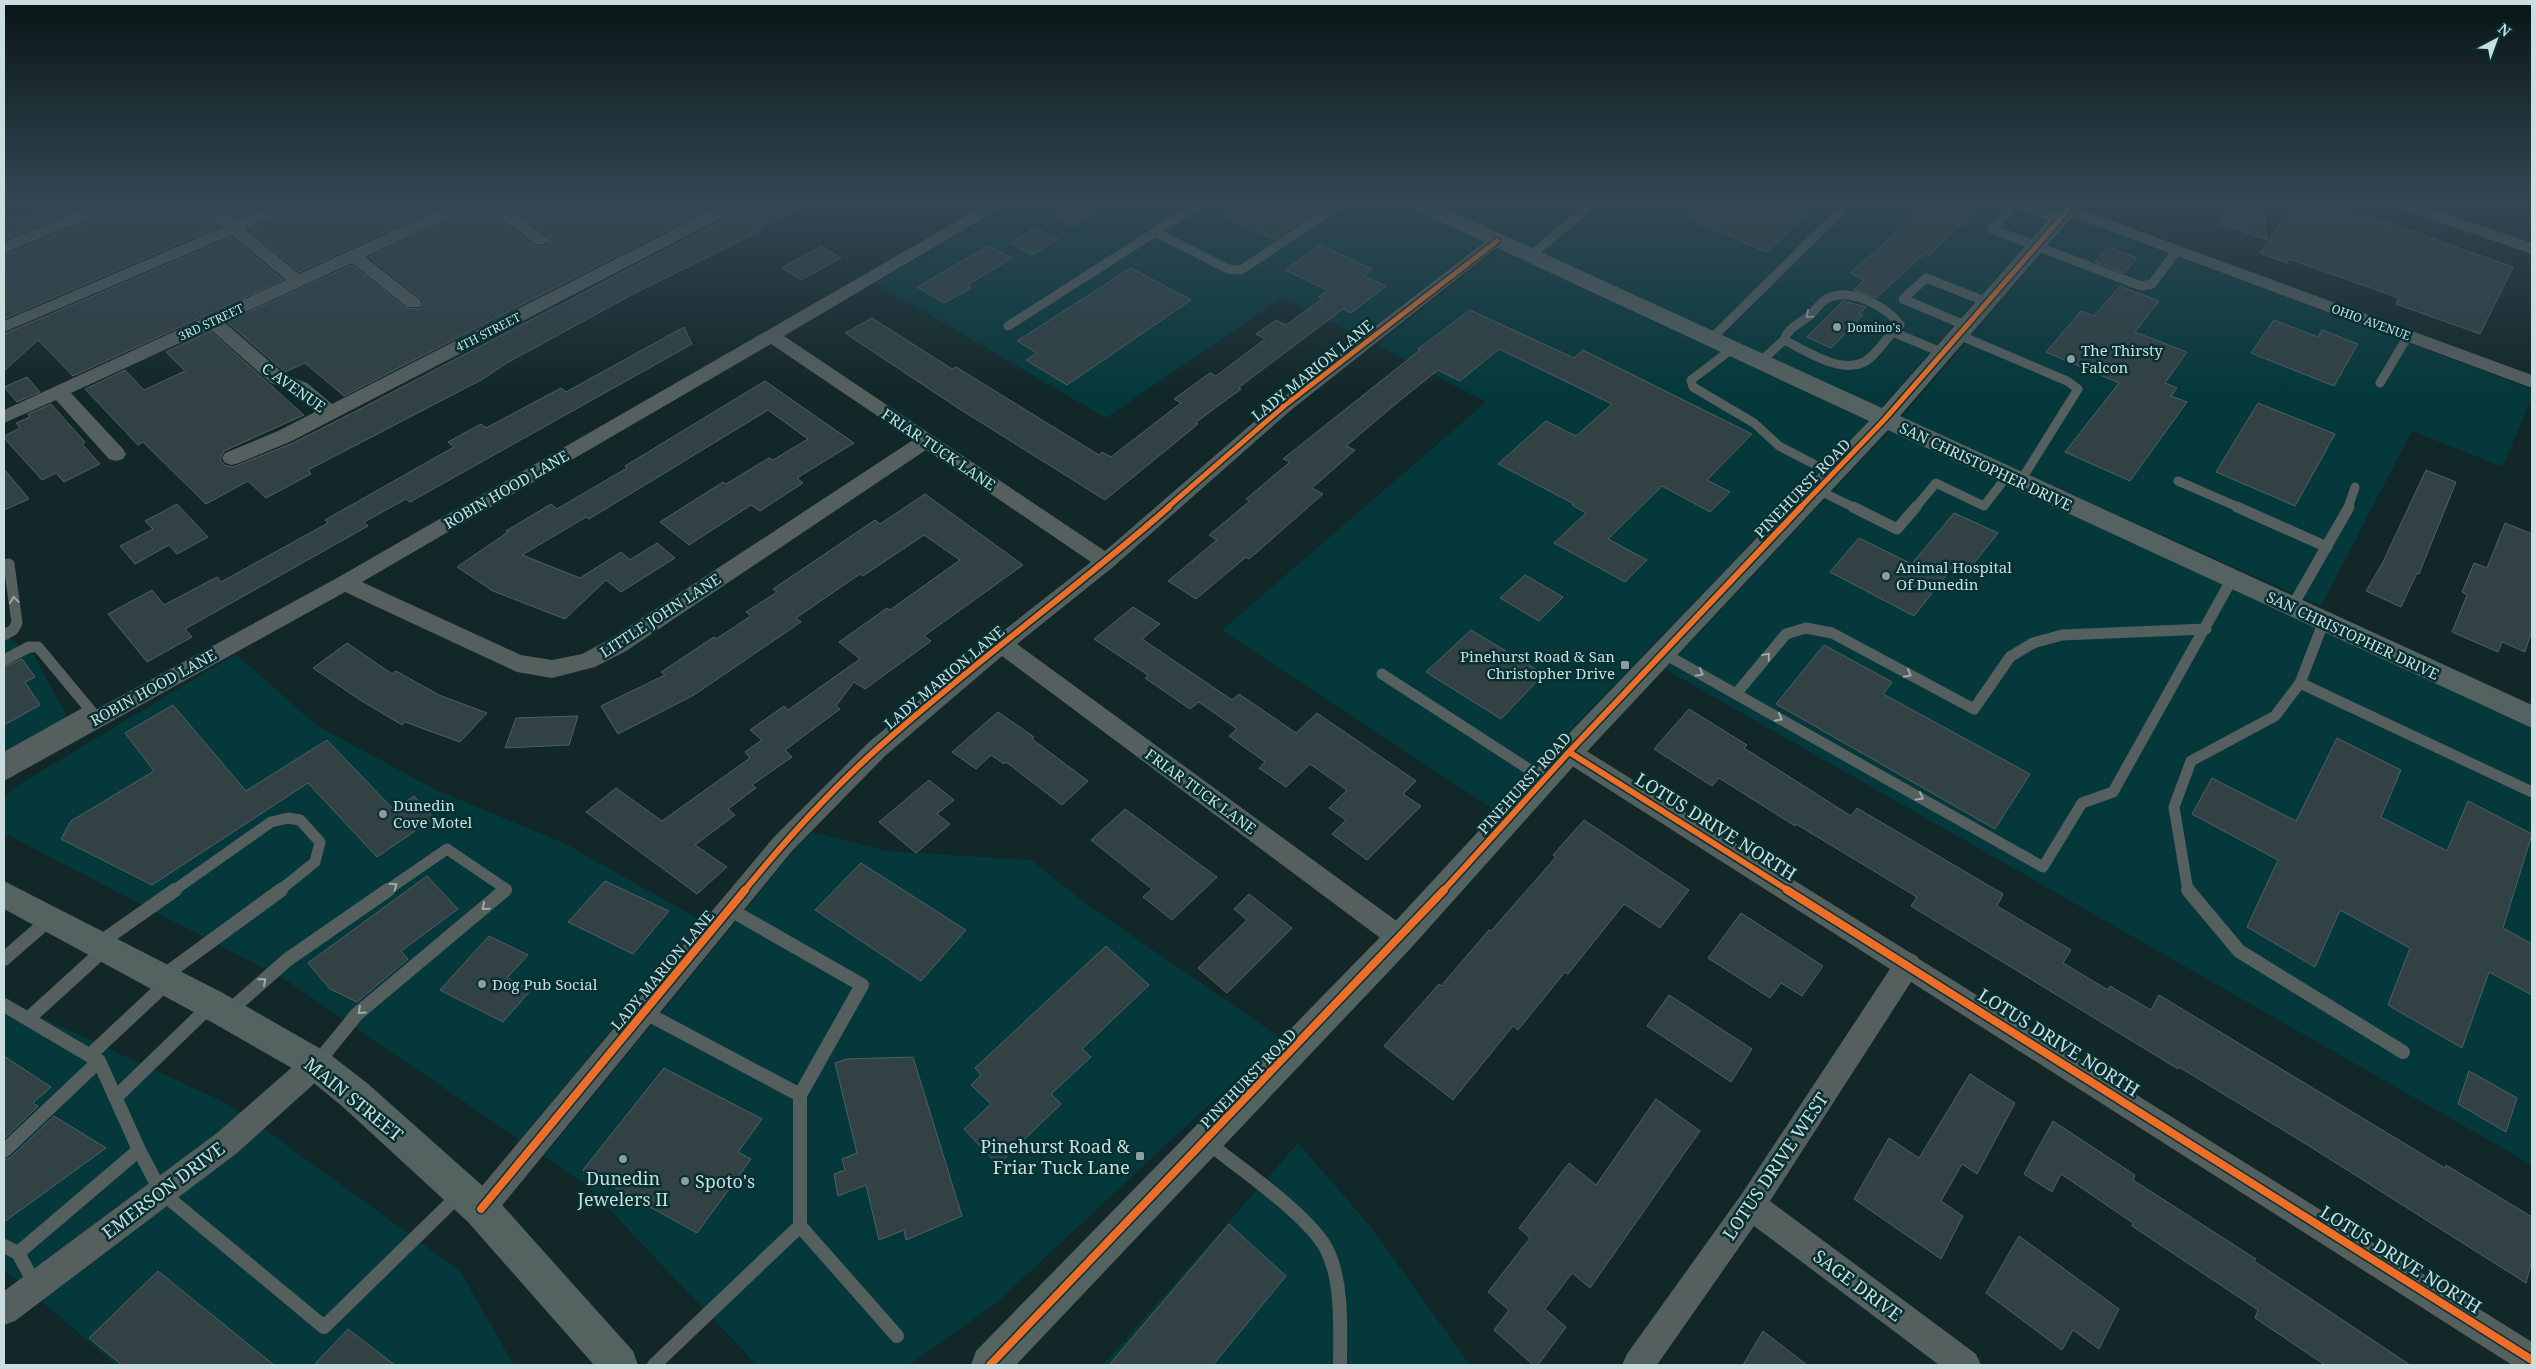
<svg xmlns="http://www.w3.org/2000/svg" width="2536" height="1369" font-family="'Noto Serif',serif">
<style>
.built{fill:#04383b}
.building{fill:#314144;stroke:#506063}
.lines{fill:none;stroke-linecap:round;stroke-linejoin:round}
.lane-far2{stroke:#555f5e;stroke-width:9}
.lane-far1{stroke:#555f5e;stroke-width:11}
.lane{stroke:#555f5e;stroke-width:14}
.street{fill:#555f5e;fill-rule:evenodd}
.secondary{fill:#546260;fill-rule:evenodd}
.cycleway-far2-casing{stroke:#073032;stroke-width:8}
.cycleway-far1-casing{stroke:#073032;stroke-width:9}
.cycleway-casing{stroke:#073032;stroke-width:11}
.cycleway-far2{stroke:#ee6e29;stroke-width:5}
.cycleway-far1{stroke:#ee6e29;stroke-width:6}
.cycleway{stroke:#ee6e29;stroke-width:8}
.oneway{stroke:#9babab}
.poi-dot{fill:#899e9f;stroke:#073032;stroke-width:2}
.labels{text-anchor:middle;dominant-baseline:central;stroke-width:5;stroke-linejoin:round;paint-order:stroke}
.far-street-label{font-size:12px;fill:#cadedf;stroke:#073032}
.far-poi-label{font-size:12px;fill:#cadedf;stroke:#073032;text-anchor:start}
.poi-label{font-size:15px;fill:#cadedf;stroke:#073032;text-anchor:start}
.street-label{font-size:15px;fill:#cadedf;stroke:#073032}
.near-street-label{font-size:18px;fill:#cadedf;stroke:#073032}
.near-poi-label{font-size:18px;fill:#cadedf;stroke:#073032;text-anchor:end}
</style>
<rect width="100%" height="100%" fill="#112728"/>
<path class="built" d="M1017,201H1396L1483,242L1360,337L1283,297L1106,418L875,283Z
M1428,201H2042L2058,207L1880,409Z
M2074,218L2532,389V396L2503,467L2412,431L2321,606L1901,418Z
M1499,249L1869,421L1566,735L1496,811L1222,630L1486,402L1377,345Z
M1890,430L2532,727V1165L1665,669Z
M4,635L33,654L70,722L4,761Z
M236,654L316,725L436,790L564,843L702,921L520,1140L286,980L4,833V802L10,790Z
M812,832L887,851L1031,860L1086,904L1281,1038L995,1304L909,1365H757L585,1184L544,1156L795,849Z
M4,1000L230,1105L241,1113L218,1133L19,1281L4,1271Z
M263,1128L460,1271L514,1365H116L40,1300Z
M1298,1143L1370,1226L1470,1365H1103Z"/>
<path class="building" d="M56,201H98L4,240V221Z
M129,201H192L220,226L4,319V255L126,206Z
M215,201H277L236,219Z
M306,201H453L299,272L249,230L303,206Z
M500,201H724L344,396L305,363L285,372L227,322L352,265L406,308L419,309L424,303L420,298L369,257L479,205L535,246L543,247L551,242V238Z
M752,201H812L758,229L761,231L633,294L505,364L483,379L308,470L311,474L266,498L248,481L206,504L143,442L138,445L85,389L125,370L144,390L185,371L166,352L210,331L304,415L224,451L220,459L224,465L233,467L293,443L360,409L749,206Z
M1078,201H1116L1072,227L1052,216Z
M1239,201H1332L1274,240L1219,214Z
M1704,201H1788L1811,211L1766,252L1685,217Z
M1925,201H1988L1965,225L1961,224L1930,255L1925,253L1876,298L1854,290L1864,280L1850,273L1889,239Z
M2233,201H2264L2267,240L2220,224Z
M2295,201H2326L2513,267L2480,334L2396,304L2399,298L2289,259L2287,263L2260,253Z
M1035,227L1058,239L1032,255L1010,243Z
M232,237L283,280L73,376L38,340L4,371V334Z
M1320,245L1372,269L1364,276L1386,286L1351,313L1343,309L1238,388L1241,389L1195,423L1198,424L1105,500L958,408L845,333L872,318L952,369L956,367L1099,455L1102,452L1111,457L1181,403L1174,399L1210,373L1216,376L1265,339L1256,334L1276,320L1286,325L1322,299L1318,297L1327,290L1285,270Z
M821,246L841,258L801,280L782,268Z
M989,246L1012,258L967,285L971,288L944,303L917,287Z
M2108,247L2137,258L2124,273L2095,262Z
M1131,268L1191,300L1067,385L1026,360L1037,353L1017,341Z
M2120,286L2159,301L2135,332L2187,352L2165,383L2177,388L2171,396L2187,402L2130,481L2065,452L2119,383L2046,352L2081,311L2094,316Z
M1843,301L1866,307L1859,314L1863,315L1844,335L1831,348L1807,337Z
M1470,310L1574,358L1583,350L1752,434L1707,480L1730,492L1710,512L1662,486L1608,539L1647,560L1625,582L1554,543L1586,513L1572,505L1574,504L1498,464L1546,421L1576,436L1612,404L1499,349L1460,381L1438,370L1398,402L1346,446L1355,450L1312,488L1323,494L1249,559L1246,557L1196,599L1168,581L1217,540L1209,535L1250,501L1246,499L1290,462L1283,459L1420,350L1418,349Z
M2274,320L2318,337L2322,330L2358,344L2334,386L2251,353Z
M684,327L692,344L410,502L406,499L364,522L368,526L185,629L192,637L147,662L108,614L152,590L164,605L217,577L221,582L328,523L325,520L454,447L448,442L481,424L486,428L561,388L566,392Z
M27,377L40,392L17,402L4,387Z
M765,381L854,443L797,478L803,483L760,511L751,505L689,545L660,522L723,482L726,484L769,458L773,460L808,439L768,410L589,519L586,517L522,555L580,578L621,552L630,560L657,543L675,558L621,592L606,580L565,619L493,591L457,567L508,532L506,531L551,504L557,509L627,468L625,466Z
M2258,403L2335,434L2295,506L2216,472Z
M51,404L85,442L82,444L100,464L64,482L56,473L42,480L4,438V436L20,428L16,423L30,417L28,414Z
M4,469L29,499L4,510Z
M2426,470L2456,482L2419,574L2417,573L2401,607L2366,591L2383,562Z
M925,494L1023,565L924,636L931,641L865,689L854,682L836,706L840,709L785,750L792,757L752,785L756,788L728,809L735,815L695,845L727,867L697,894L586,812L616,788L662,821L750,758L745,752L762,740L750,730L784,706L788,710L860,659L839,642L887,608L890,610L960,560L924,535L863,576L860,574L796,618L801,622L694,695L618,734L601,706L665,675L661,672L714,637L716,639L751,616L746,612L777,592L773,589L875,520L880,524Z
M177,504L208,537L177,554L169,545L135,564L120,546L153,529L145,521Z
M1954,513L1998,533L1971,567L1958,560L1914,616L1830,572L1859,538L1912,564Z
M2505,523L2532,534V630L2525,652L2502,642L2498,652L2452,632L2467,595L2462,592L2474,563L2487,568Z
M1525,575L1563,597L1539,621L1500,598Z
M1133,607L1160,624L1142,639L1232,700L1239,694L1296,733L1317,713L1416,781L1403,794L1421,806L1367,860L1332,834L1346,820L1329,808L1347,790L1310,764L1286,787L1259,768L1265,762L1229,736L1237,729L1199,702L1190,709L1145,678L1148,675L1094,639Z
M1471,630L1544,674L1501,719L1426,672Z
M347,643L392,674L396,671L439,695L487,713L460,742L405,722L402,725L357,698L313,668Z
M1824,645L1892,682L1883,694L2030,774L1995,829L1776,704Z
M22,659L35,677L25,682L40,705L4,725V667Z
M173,705L246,791L327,740L394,810L414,796L434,818L377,857L308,783L152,885L61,839L71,821L154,771L125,733Z
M1689,709L1747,745L1744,748L1851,816L1857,808L2003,894L1997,906L2071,950L2063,963L2108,990L2110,986L2151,1010L2159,995L2445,1168L2446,1165L2532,1217V1261L2526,1283L2306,1144L2179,1067L2178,1069L1911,906L1917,897L1796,824L1795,826L1719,778L1712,786L1654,749Z
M998,712L1034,737L1032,739L1088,781L1062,805L1006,762L1004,764L991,755L976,769L952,752Z
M578,716L569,745L505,748L516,718Z
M2337,738L2401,770L2381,817L2447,851L2468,801L2532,834L2503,928L2532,944V995L2489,972L2462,1048L2388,1005L2410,948L2340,910L2315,967L2247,927L2278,860L2192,814L2212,778L2296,821Z
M929,780L954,800L937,814L950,824L916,853L879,822Z
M1125,809L1217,877L1172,920L1143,897L1152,889L1091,840Z
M1584,820L1689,890L1660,928L1624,904L1568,974L1565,972L1518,1030L1513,1026L1453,1100L1384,1046L1439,984L1441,986L1489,930L1491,931L1556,857L1553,855Z
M861,863L966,930L921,981L815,910Z
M427,876L458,909L401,951L408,959L357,1002L330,989L308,963Z
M605,881L669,911L633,954L568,922Z
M1249,894L1292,928L1227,993L1198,968L1247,920L1234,909Z
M1741,913L1823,966L1802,996L1781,983L1770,998L1708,958Z
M489,936L528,955L507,978L531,990L503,1022L440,990Z
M1106,946L1149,985L1082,1049L1091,1057L1051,1094L1061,1104L998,1165L964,1129L991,1104L971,1085L981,1075L975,1068Z
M1669,995L1752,1049L1731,1082L1647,1026Z
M4,1056L51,1087L33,1103L38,1106L4,1139Z
M913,1057L962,1216L906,1240L904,1230L879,1240L866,1185L838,1196L834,1174L845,1170L842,1159L857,1153L835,1063L847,1059Z
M664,1068L762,1119L738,1152L751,1159L697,1233L583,1170Z
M2469,1071L2517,1098L2506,1132L2458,1104Z
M1970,1074L2015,1103L1977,1174L1962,1164L1941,1201L1963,1216L1941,1259L1854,1199L1889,1138L1919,1158Z
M1656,1099L1700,1131L1590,1288L1572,1273L1545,1309L1566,1327L1538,1365H1533L1494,1330L1509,1310L1488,1292L1530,1238L1519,1228L1569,1163L1596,1185Z
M54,1116L106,1148L4,1222V1160L10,1158Z
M2053,1121L2135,1175L2133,1180L2256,1259L2254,1261L2410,1365H2325L2255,1318L2258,1310L2132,1226L2133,1223L2061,1174L2052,1192L2024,1174Z
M1229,1224L1286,1276L1213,1365H1109Z
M2019,1236L2119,1309L2099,1349L2073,1330L2062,1350L1986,1293Z
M158,1271L274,1365H122L89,1338Z
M348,1329L395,1365H314Z
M1763,1331L1807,1365H1743Z"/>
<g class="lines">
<path class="lane-far2" d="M2060,220L2016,203L1992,229L2141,286L2152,284L2177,250
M1155,232L1228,269L1241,270L1344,201
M1530,256L1589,207L1591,201
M1008,326L1204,201
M1967,326L1903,299L1926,278L1987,302
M1959,335L2067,381L2078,389L2020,482
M1711,339L1851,201
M1784,340C1788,328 1799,324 1809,316C1815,311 1820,302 1828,298C1851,287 1887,307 1900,325L1893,332
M1732,349L1691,380L1693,387L1754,423L1779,446L1833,474
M1760,362L1784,340C1805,350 1838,373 1862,363C1874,358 1884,341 1893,332L1943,353
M2380,383L2408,336
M2178,481L2240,508
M1818,490L1855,508
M1915,508L1936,483L1984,506L2007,476
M2348,508L2355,487"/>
<path class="lane-far1" d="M1853,507L1897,529L1916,507
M2237,507L2327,547
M4,565L9,564L17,623L13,630L4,635
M2292,607L2349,507
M1663,653L2043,867L2082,803L2113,792L2232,579
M4,660L29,647H38L97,718
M1382,674L1544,779
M2300,683L2532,792
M1736,694L1786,634L1806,628L1832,633L1974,709L2010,657L2033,643L2062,635L2206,629
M4,758L90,710
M173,891L271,822L288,818L300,820L320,842L315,862L279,891
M386,891L447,849L506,889L503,891
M2188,891L2174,807L2191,761L2275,716L2300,683L2324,621"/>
<path class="lane" d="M2188,890L2239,951L2403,1052
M729,909L862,985L800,1095V1226
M98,944L175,890
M4,959L50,919
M162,977L281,890
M4,1005L99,1061
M228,1012L287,960L388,890
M644,1012L800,1095
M28,1019L106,948
M90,1055L167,983
M318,1062L357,1014L505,890
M116,1097L210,1006
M1207,1142C1238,1167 1312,1217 1328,1252C1343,1285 1340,1329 1340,1365
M4,1151L99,1061L139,1150
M4,1246L18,1253L36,1286
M18,1253L139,1150L161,1192L324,1327L459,1195
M654,1365L800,1226L897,1336"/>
<path class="street" d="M104,201H127L125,204L4,253V242Z
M194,201H212L236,221L282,201H304L302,204L245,229L299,274L458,201H497L550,240L542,245L536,244L479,203L365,257L419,299L422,303L419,307H407L352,263L224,322L285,375L307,383L332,404L729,201H750L748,204L338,417L292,441L239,463L232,465L225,463L222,458L225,453L278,431L317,411L293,391L271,383L210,329L71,393L123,449L126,454L123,459L116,461L109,459L56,400L4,423V410L286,280L232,235L4,332V321L223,227Z
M992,201H1012L784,336L1105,551L1277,402L1491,237H1503L1505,241L1291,410L1113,567L1017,644L1409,930L1413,938L1409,946L1400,950L1391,946L1002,656L885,756L792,851L491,1219L481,1224L471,1219L466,1209L471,1199L774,837L869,742L994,638L1091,562L926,450L626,651L595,667L552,678L517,672L345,592L4,781V760L337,578ZM771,344L913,440L610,639L582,654L552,660L521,655L362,582Z
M2385,201H2409L2532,243V254L2387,204Z
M2068,205L2532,375V388L2062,213L2060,210Z
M1569,743L1577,745L1909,952L1917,956L1919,959L2532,1342V1365H2512L1911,982L1770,1201L1976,1354L1981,1365H1939L1754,1226L1657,1365H1622L1627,1354L1741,1195L1890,969L1561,759L1557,752L1561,745Z
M316,1051L326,1055L330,1064L326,1073L237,1153L15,1321L4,1325V1291L217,1133L306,1055Z"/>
<path class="secondary" d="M1402,201H1429L1882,408L2065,201H2086L1900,416L2532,705V728L1888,430L1579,760L1411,948L1016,1365H971L976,1351L1389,928L1559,744L1869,421L1405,205Z
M4,881L223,993L328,1053L367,1083L494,1196L633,1351L638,1365H594L468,1222L343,1107L304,1075L199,1015L4,909Z"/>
<defs>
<path id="cycleway-far2" d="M1167,508L1284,406L1497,241
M1800,508L1885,419L2068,210"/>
<path id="cycleway-far1" d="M1569,752L1789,891
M744,891C785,841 830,791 878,748C972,664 1074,590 1169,507
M1443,891L1569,752L1801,507"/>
<path id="cycleway" d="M1787,890L2532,1360
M481,1209L745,890
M990,1365L1444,890"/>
</defs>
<use href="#cycleway-far2" class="cycleway-far2-casing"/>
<use href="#cycleway-far1" class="cycleway-far1-casing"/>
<use href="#cycleway" class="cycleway-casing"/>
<use href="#cycleway-far2" class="cycleway-far2"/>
<use href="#cycleway-far1" class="cycleway-far1"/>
<use href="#cycleway" class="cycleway"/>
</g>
<defs><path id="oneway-chevron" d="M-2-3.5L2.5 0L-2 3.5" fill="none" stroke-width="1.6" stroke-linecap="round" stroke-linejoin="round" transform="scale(1.25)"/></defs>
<g class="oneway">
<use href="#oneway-chevron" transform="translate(1809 315) rotate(139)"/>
<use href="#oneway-chevron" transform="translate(14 600) rotate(-98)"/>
<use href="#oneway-chevron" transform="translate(1767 656) rotate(-50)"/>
<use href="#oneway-chevron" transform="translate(1700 673) rotate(29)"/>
<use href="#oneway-chevron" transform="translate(1908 674) rotate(28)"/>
<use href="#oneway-chevron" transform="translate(1779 718) rotate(29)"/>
<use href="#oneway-chevron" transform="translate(1920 797) rotate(29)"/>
<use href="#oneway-chevron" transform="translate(394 886) rotate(-35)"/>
<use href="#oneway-chevron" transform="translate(485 907) rotate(140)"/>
<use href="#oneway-chevron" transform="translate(263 981) rotate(-41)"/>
<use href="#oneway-chevron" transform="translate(361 1011) rotate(138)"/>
</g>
<linearGradient id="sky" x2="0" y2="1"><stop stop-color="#091516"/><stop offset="0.51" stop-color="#324753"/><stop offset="1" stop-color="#324753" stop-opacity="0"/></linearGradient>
<rect width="2536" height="393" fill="url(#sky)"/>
<g class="poi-dot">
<circle cx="1837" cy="327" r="5"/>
<circle cx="2071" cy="359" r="5"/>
<circle cx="1886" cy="576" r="5"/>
<rect x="1620" y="660" width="10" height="10" rx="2.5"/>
<circle cx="383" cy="814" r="5"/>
<circle cx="482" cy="984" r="5"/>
<rect x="1135" y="1151" width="10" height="10" rx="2.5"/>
<circle cx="623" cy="1159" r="5"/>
<circle cx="685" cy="1181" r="5"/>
</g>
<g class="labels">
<g class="far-street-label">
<text transform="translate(211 322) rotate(-25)">3RD STREET</text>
<text transform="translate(2371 322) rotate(20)">OHIO AVENUE</text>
<text transform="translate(488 332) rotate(-27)">4TH STREET</text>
</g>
<g class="far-poi-label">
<text x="1847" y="327">Domino's</text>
</g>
<g class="poi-label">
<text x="2081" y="350">The Thirsty<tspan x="2081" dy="17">Falcon</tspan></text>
<text x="1896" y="567">Animal Hospital<tspan x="1896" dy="17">Of Dunedin</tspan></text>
<text x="1615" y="656" text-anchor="end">Pinehurst Road &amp; San<tspan x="1615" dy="17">Christopher Drive</tspan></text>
<text x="393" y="805">Dunedin<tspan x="393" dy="17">Cove Motel</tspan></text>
<text x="492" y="984">Dog Pub Social</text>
</g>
<g class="street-label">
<text transform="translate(1312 370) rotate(-39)">LADY MARION LANE</text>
<text transform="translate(294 387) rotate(35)">C AVENUE</text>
<text transform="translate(939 449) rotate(34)">FRIAR TUCK LANE</text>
<text transform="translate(1986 466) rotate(25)">SAN CHRISTOPHER DRIVE</text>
<text transform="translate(1802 488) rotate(-46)">PINEHURST ROAD</text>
<text transform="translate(506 489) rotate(-30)">ROBIN HOOD LANE</text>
<text transform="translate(660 615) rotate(-33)">LITTLE JOHN LANE</text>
<text transform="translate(2353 635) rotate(25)">SAN CHRISTOPHER DRIVE</text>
<text transform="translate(944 677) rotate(-40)">LADY MARION LANE</text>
<text transform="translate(153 687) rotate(-29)">ROBIN HOOD LANE</text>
<text transform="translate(1524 783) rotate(-48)">PINEHURST ROAD</text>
<text transform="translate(1201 791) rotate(36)">FRIAR TUCK LANE</text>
<text transform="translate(662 970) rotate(-50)">LADY MARION LANE</text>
<text transform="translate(1248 1078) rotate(-46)">PINEHURST ROAD</text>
</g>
<g class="near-street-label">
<text transform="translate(1716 826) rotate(32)">LOTUS DRIVE NORTH</text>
<text transform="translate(2059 1042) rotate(32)">LOTUS DRIVE NORTH</text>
<text transform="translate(354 1099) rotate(39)">MAIN STREET</text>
<text transform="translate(1775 1166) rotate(-56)">LOTUS DRIVE WEST</text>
<text transform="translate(163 1190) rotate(-37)">EMERSON DRIVE</text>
<text transform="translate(2401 1259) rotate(32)">LOTUS DRIVE NORTH</text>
<text transform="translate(1858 1285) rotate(37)">SAGE DRIVE</text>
</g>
<g class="near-poi-label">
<text x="1130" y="1146">Pinehurst Road &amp;<tspan x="1130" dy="21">Friar Tuck Lane</tspan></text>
<text x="623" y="1178" text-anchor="middle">Dunedin<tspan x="623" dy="21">Jewelers II</tspan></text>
<text x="695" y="1181" text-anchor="start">Spoto's</text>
</g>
</g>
<rect width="2536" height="1369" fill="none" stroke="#cadedf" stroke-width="10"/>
<g transform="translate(2496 40) rotate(41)" stroke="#073032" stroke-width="4" paint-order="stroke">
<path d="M0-4L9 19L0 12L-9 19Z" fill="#cadedf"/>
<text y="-8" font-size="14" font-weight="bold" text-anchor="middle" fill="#cadedf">N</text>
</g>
</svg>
